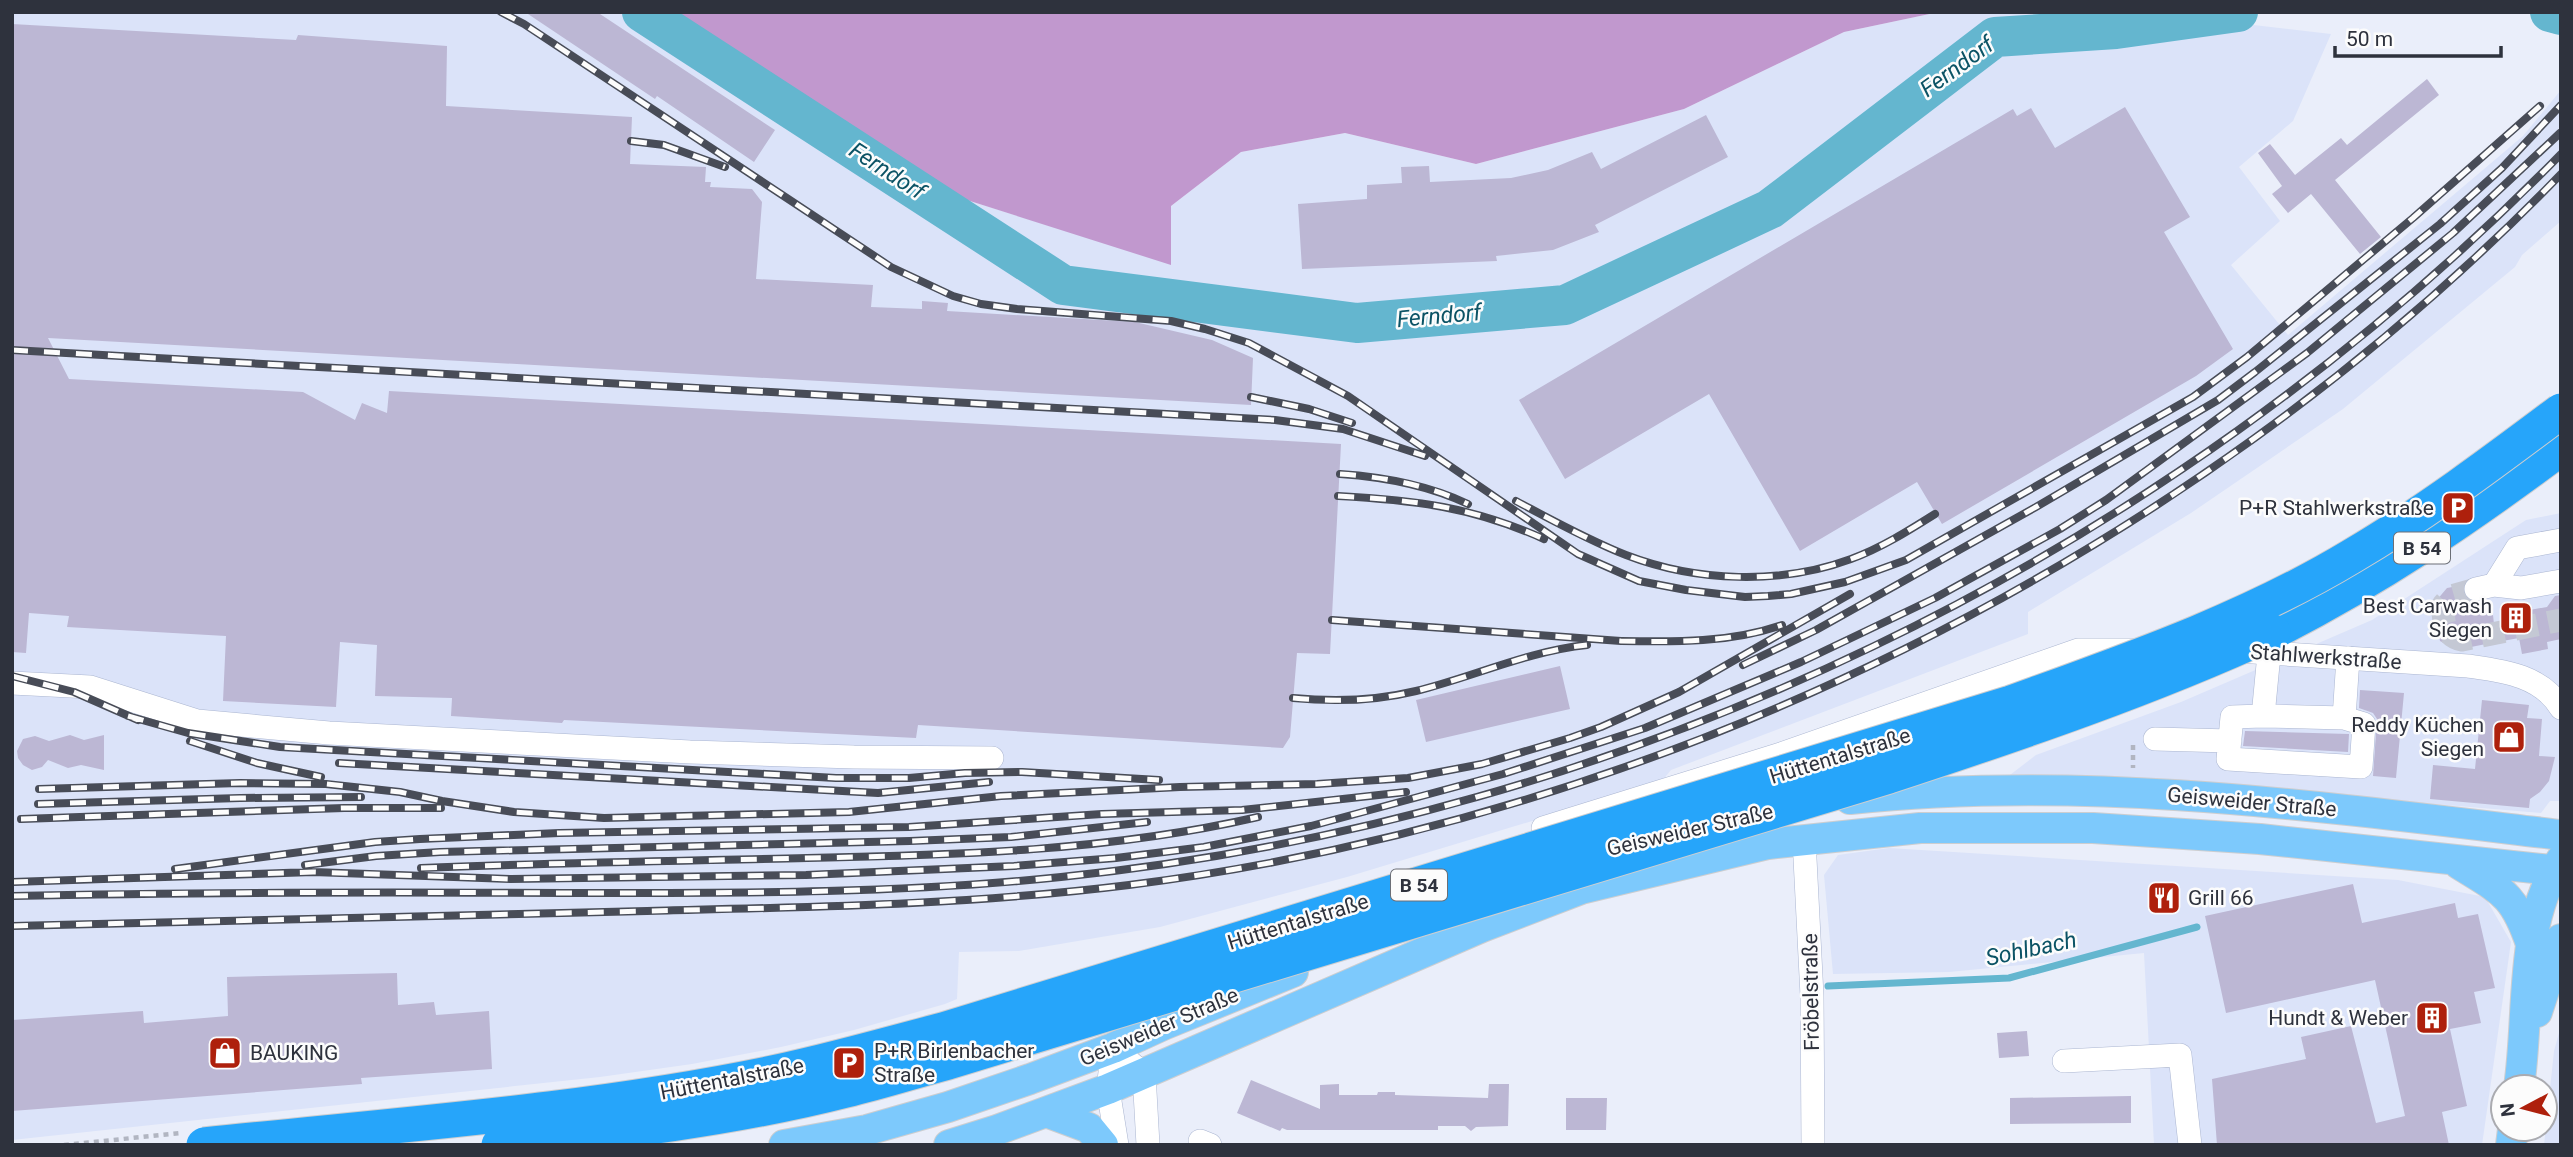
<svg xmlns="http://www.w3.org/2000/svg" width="2573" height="1157" font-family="Roboto,sans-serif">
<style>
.built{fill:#dbe3f9}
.forest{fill:#c198ce}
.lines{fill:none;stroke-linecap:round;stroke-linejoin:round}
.stream{stroke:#64b6cf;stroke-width:7}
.river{stroke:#64b6cf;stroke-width:40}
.building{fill:#bcb7d4}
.minor-tunnel{stroke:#c4c8d4;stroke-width:23;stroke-dasharray:23 11;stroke-linecap:butt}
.minor-casing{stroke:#abb6d1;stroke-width:24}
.major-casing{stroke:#cdced0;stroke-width:32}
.highway-casing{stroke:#cdced0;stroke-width:37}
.path{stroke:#b1b5c1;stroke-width:4.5;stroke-dasharray:5 5;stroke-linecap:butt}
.minor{stroke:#fff;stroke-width:23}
.major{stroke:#7dc9fc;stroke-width:30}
.highway{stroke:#26a5fa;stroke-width:35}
.rail-casing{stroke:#484c57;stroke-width:8}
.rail{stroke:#fcfcfc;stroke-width:5;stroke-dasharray:16;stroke-linecap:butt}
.highway-bridge-casing{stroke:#cdced0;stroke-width:37;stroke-linecap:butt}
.highway-bridge{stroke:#26a5fa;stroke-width:35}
.labels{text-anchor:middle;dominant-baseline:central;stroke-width:5;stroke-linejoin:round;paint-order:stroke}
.shield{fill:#fcfcfc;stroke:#6c6f76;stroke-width:2}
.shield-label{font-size:19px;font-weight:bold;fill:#2e323d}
.poi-label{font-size:21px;fill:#2e323d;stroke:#fcfcfc;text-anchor:end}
.street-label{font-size:21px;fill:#2e323d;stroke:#fcfcfc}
.water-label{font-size:23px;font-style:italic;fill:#0b5365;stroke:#fcfcfc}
</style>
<rect width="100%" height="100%" fill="#eaeefa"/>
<path class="built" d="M12,12H677L948,194L1171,264V206L1241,152L1345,133L1476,164L1684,109L1844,32L1939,12H2142L2331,34L2293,121L2239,167L2280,221L2231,265L2288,335L2523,136L2561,90V221L2522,255L2515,267L2343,409L2191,513L2028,612V634L1671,770L1661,782L1347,877L1160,927L1019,951L959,952L957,999L945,1004L854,1030L781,1047L692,1064L600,1077L12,1140Z
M2561,513V801H2550L2541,813L2268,790L2006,778L2036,755L2181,702L2372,620L2526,520Z
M1889,848L2398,880L2485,897L2511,942L2482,1145H2154L2144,953L1949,972L1833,974L1824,875L1838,855Z
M2561,1026V1145H2544L2554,1051Z"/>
<path class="forest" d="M677,12H1939L1844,32L1684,109L1476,164L1345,133L1241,152L1171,206V265L948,194Z"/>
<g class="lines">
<path class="stream" d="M1828,986L2009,978L2197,927"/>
<path class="river" d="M642,12L1063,285L1357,323L1565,305L1770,209L1995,37L2116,29L2238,12
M2550,12L2561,15"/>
</g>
<path class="building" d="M525,12H597L775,130L754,162L657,96L655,99Z
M12,24L296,40L298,35L447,46L446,106L632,117L630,164L706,167L705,182H711L710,187L752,189L762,202L756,279L873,285L871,307L922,309V301L948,303L947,311L1135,322L1212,340L1253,358L1251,405L48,338L69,379L303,392L355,420L362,403L387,413L389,391L1341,444L1330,654L1297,653L1290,737L1283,748L918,725L916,738L564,720L562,723L451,716L452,698L375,696L377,645L340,642L336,707L223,701L226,636L67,627L69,616L29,613L26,653L12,652Z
M2427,79L2439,95L2335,180L2381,237L2360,254L2311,194L2288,213L2272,194L2282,186L2258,153L2270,144L2295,175L2341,138L2347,145Z
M2125,107L2190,217L2164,232L2233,349L2196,376L1942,524L1917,482L1800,551L1709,394L1565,479L1519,400L2013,109L2017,116L2031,108L2055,148Z
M1706,115L1728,157L1595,225L1599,232L1553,250L1496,256L1497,261L1302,269L1298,204L1367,199V185L1402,183L1401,167L1429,166L1430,182L1511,178L1548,170L1592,152L1601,169Z
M2463,585V593L2466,599L2472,602H2482L2488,616L2493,615L2496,642L2456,650L2440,641L2435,614L2436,601L2447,588Z
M2561,595V639L2547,642L2548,649L2522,654L2519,638L2497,642L2520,608L2524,611L2547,607L2555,596Z
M1560,666L1570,709L1426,742L1416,700Z
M2360,690L2404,693L2396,778L2373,776L2377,719L2373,713L2359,708Z
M2482,700L2529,705L2527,718L2542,719L2539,756L2555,757L2549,781L2540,792L2530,799L2529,808L2430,799L2433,765L2475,769Z
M2245,731L2349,734L2348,752L2243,746Z
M70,735L84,740L104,735V770L81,765L68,768L48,760L42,767L32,770L23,765L18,758L17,751L23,739L35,736L49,741Z
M2353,884L2362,923L2455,903L2458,918L2478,914L2495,988L2474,992L2481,1023L2450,1029L2467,1106L2442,1112L2449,1145H2217L2212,1079L2306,1059L2301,1037L2351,1026L2376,1123L2405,1116L2375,980L2226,1013L2205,916Z
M397,973L398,1005L434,1002L436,1015L489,1011L492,1069L361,1078L362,1084L12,1111V1020L143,1011L144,1023L228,1016L227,977Z
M2027,1031L2029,1056L1999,1058L1997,1033Z
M1251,1080L1320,1109V1085L1339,1084V1095H1377L1378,1092H1395V1095L1488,1098L1489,1084H1509L1508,1126L1476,1127L1471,1131L1465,1126H1438V1130H1287L1282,1128L1280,1131L1237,1113Z
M2131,1096V1123L2010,1124V1098Z
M1566,1098H1607L1606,1130H1566Z"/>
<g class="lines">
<path class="minor-tunnel" d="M2476,589L2451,596L2443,605C2443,622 2444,636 2462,640L2561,620"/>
<defs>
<path id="minor" d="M2494,585L2517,548L2561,540
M2476,589L2494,585L2521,588L2561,581
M2238,651L2468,666C2503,671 2541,675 2561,708
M2269,654L2263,716L2344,718L2348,658
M12,683L90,687L197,721L329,733L690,752L854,757L992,758
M2263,716L2232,717L2228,759L2361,767L2364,724L2344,718
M2155,739L2230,741
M1543,828L1781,754L2078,650H2134
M1804,839L1812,996L1813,1145
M1113,1048L1144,1074L1148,1145
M1113,1048L1108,1089L1117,1145
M2064,1061L2180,1055L2190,1145
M1200,1141L1210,1145"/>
<path id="major" d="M1850,799C2087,774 2325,807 2561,835
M2459,864C2502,891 2514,894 2531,944
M2537,1012L2561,939
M2519,1087C2530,1013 2518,925 2561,860
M1046,1112L1089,1128L1103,1145
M784,1145L867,1130L948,1107L1030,1079L1113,1048L1163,1025L1293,972
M949,1145L997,1130L1108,1089L1482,927L1581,889L1768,844L1920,828H2093L2260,839L2561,871
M2511,1145L2513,1129"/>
<path id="highway" d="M2273,632C2379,578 2466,519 2561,448"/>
</defs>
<use href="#minor" class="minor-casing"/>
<use href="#major" class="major-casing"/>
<use href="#highway" class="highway-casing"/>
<path class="path" d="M2133,745V768
M64,1145L181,1133"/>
<use href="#minor" class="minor"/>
<use href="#major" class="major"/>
<use href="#highway" class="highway"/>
<defs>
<path id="rail" d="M501,12L524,24L891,267L953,296L981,304L1017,309L1171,321L1205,329L1249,343L1348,396L1578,554L1639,581L1686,590L1745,597L1768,596L1791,594L1845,582L1906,560L2193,397L2247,357L2413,218L2540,106
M631,141L664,145L725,167
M12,350L1275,420L1343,429L1425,456
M1251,397L1309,409L1352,423
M1340,474C1384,477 1428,485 1468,504
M1338,496C1415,500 1473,507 1544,539
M1516,501C1552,520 1588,540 1626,555C1696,582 1781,585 1851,559C1881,548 1908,531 1935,514
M1332,620L1621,641C1677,642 1729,643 1782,625
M1743,665L1816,630L2036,507L2218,400L2255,372L2440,224L2502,168L2561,105
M12,676L74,692L138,720
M1293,698C1335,702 1375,701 1416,691C1473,677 1528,651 1587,645
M128,716L188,733L280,747L836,778H909L965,773L1022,772L1159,780
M190,741L257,763L321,777
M339,763L878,793L989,782
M39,789L240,783L326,784L400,792L442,801L514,812L604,818L849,812L1001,796L1180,787L1317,784L1408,778L1482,764L1570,738L1601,727L1679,692L1850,594
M38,804L240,798L361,797
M21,819L344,808H441
M305,865L376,856L440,852L910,841L1011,837L1147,822
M421,868C550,863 678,861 807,858C958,855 1110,851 1258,817
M175,869L375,842L420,839L559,833L909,827L1102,814L1242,810L1406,792
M12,882L313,872L511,879L806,875L1014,866L1116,858L1204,847L1311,826L1503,774L1645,728L1801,662L1935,598L2060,529L2106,500L2307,353L2453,233L2560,133
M12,896C196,892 380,892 565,893C730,893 896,894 1061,877C1627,819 2163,560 2561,154
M12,926C224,921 435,916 647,911C808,907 969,905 1129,885C1662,818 2186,560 2561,174"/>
</defs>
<use href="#rail" class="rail-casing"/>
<use href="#rail" class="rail"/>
<defs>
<path id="highway-bridge" d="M204,1145C392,1125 583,1112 768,1074C827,1062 885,1045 943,1030L2011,703C2127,661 2246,620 2352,556C2425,513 2493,462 2561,411
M499,1145C615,1132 732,1119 846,1090C880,1082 914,1071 948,1062L1889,776C2019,733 2149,689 2273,632"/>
</defs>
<use href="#highway-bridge" class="highway-bridge-casing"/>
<use href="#highway-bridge" class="highway-bridge"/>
</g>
<defs>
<symbol id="parking-square" viewBox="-11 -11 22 22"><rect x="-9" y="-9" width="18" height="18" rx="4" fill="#ae200c" stroke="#fcfcfc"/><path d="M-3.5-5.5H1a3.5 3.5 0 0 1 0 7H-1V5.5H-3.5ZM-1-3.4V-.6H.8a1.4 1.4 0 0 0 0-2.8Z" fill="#fff"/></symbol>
<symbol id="building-square" viewBox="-11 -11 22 22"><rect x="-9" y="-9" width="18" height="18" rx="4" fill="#ae200c" stroke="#fcfcfc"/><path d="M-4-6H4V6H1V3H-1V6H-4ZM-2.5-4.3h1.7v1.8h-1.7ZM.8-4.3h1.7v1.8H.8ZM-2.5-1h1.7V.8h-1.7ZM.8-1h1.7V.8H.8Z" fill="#fff"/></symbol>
<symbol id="shop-square" viewBox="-11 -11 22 22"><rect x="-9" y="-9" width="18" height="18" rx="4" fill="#ae200c" stroke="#fcfcfc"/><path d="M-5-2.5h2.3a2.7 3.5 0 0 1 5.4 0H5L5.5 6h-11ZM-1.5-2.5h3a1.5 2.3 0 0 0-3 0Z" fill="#fff"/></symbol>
<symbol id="restaurant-square" viewBox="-11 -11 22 22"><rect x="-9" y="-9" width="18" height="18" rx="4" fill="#ae200c" stroke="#fcfcfc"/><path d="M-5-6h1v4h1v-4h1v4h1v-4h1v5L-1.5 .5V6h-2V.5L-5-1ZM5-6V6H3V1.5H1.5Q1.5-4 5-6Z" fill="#fff"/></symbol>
</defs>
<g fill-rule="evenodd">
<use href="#parking-square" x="2439" y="489" width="38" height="38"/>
<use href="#building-square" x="2497" y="599" width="38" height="38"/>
<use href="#shop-square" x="2490" y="718" width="38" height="38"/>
<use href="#restaurant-square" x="2145" y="879" width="38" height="38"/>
<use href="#building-square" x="2413" y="999" width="38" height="38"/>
<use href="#shop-square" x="206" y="1034" width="38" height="38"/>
<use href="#parking-square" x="830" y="1044" width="38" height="38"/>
</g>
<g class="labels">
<g class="shield">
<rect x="2394" y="532.5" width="56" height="31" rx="5"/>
<rect x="1391" y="869.5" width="56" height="31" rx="5"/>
</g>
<g class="shield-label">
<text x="2422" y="548">B 54</text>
<text x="1419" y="885">B 54</text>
</g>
<g class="poi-label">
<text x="2434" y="508">P+R Stahlwerkstraße</text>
<text x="2492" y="606">Best Carwash<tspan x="2492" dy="24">Siegen</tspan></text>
<text x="2484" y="725">Reddy Küchen<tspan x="2484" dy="24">Siegen</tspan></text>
<text x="2188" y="898" text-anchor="start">Grill 66</text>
<text x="2408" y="1018">Hundt &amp; Weber</text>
<text x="874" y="1051" text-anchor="start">P+R Birlenbacher<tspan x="874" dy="24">Straße</tspan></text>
<text x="250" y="1053" text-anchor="start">BAUKING</text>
</g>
<g class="street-label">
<text transform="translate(2326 657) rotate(4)">Stahlwerkstraße</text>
<text transform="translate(1840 756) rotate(-17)">Hüttentalstraße</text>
<text transform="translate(2252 802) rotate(5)">Geisweider Straße</text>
<text transform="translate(1690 830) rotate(-13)">Geisweider Straße</text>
<text transform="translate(1298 922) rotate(-17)">Hüttentalstraße</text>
<text transform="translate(1811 992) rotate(-91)">Fröbelstraße</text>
<text transform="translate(1159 1027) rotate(-23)">Geisweider Straße</text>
<text transform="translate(732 1079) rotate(-11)">Hüttentalstraße</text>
</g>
<g class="water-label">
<text transform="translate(1957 67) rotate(-36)">Ferndorf</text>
<text transform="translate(887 171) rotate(33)">Ferndorf</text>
<text transform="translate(1439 316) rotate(-5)">Ferndorf</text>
<text transform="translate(2031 949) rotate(-12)">Sohlbach</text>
</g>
</g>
<rect width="2573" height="1157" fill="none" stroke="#2e323d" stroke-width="28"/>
<g transform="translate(2524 1108) rotate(263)"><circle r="33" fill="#fcfcfc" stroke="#aaabb0" stroke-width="2"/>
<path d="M0-5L12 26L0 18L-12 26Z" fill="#ae200c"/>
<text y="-10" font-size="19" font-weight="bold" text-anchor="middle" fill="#2e323d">N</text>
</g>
<path d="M2335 46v10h166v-10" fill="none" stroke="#2e323d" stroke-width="3.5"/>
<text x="2346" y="46" font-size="21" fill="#2e323d" stroke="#fcfcfc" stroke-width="5" paint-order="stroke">50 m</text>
</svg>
